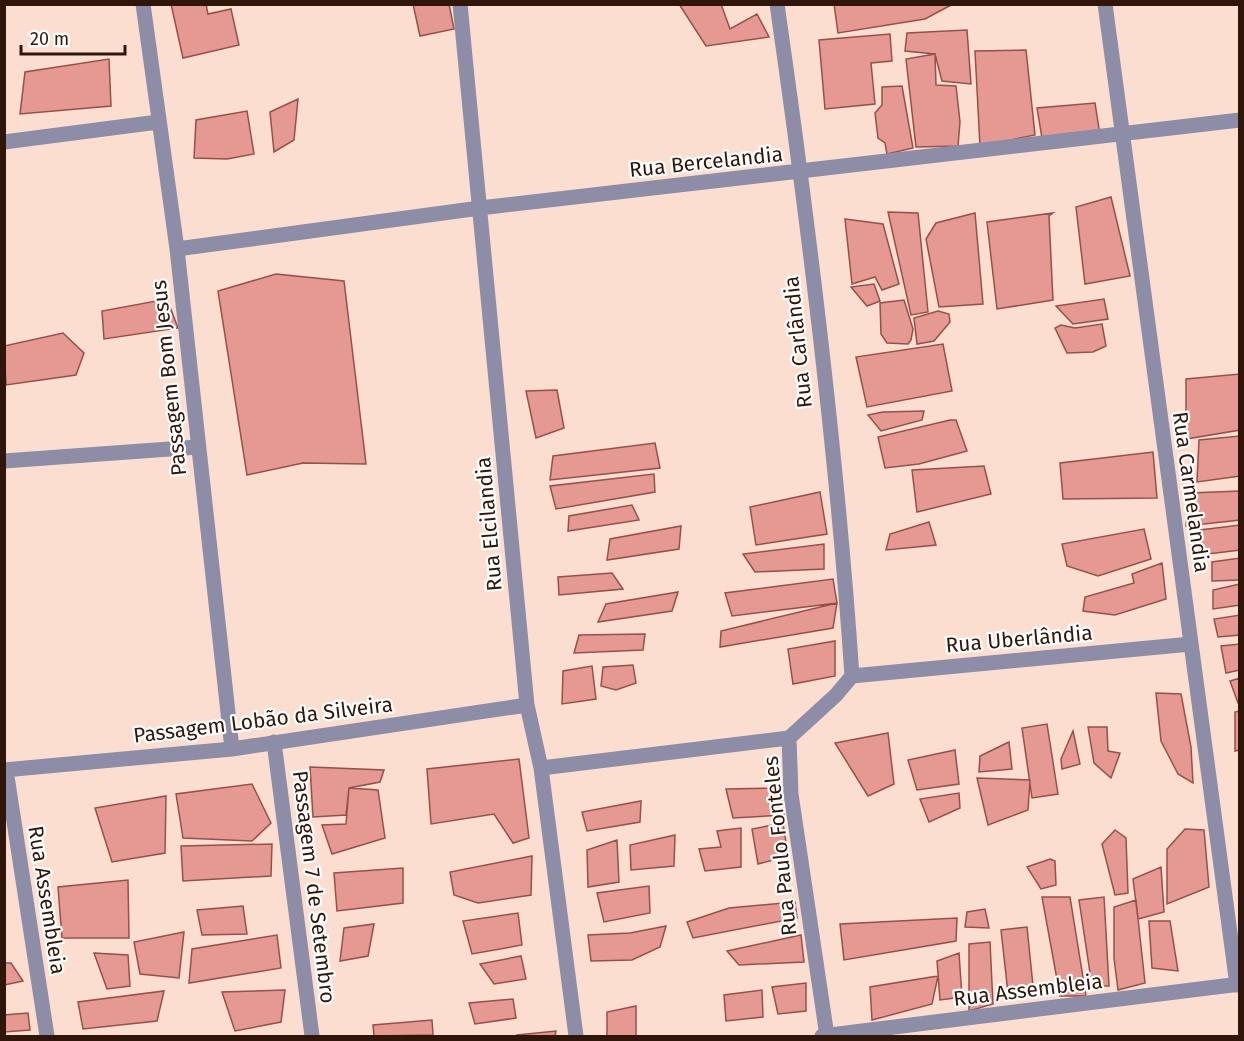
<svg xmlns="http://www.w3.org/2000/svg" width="1244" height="1041" font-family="'Fira Sans',sans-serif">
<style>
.building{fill:#e69992;stroke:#95504b;stroke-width:1.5}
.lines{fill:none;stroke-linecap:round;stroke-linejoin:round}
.minor{stroke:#8d8da8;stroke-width:15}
.labels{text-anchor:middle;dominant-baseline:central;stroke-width:4.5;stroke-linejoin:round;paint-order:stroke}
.street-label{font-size:21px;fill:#30160a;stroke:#fff}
</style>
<rect width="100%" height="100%" fill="#fcded1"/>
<path class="building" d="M171,4H206L208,14L231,9L239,45L183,58Z
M413,4H449L454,29L420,36Z
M679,4H721L730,29L757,14L769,37L706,46Z
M834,4H953L925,19L838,33Z
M967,30L971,84L942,81L935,54L905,51L907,33Z
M890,34L892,61L871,63L875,104L825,109L819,40Z
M1026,50L1035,135L980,146L975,51Z
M935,54L936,85L956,86L960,122L958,146L916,147L906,59Z
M109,59L111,106L20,114L25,72Z
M902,86L913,148L887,154L885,143L878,138L875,113L882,105V87Z
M298,99L294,140L274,152L270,112Z
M1095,103L1100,135L1042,138L1037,108Z
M247,111L254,154L227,159L194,158L196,120Z
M1111,197L1130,276L1085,284L1076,207Z
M888,212L918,213L928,312L911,315Z
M975,213L983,304L939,307L926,239L936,223Z
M1053,213L1049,216L1053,300L997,309L987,222Z
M845,219L883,224L899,284L882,290L875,277L852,284Z
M276,274L344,281L366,464L303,463L247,475L218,291Z
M874,284L880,301L867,306L851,287Z
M167,299L178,328L104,339L102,311Z
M1104,299L1108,319L1073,324L1056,306Z
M904,300L913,329L911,340L908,344L887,343L881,334L880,303Z
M938,311L949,314L950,322L934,341L917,344L914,318Z
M1102,324L1106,346L1093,352L1067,353L1055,328L1061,325L1075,328Z
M63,333L84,353L76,375L6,385L4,346Z
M943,344L952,391L867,407L856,357Z
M1240,374V430L1186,439V379Z
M557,390L564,428L536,438L526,391Z
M924,411L922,420L881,431L868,415L883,412Z
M950,420H956L967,451L919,464L885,468L878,437Z
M1240,436V476L1197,482L1199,440Z
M655,443L660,468L550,480L553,456Z
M1153,452L1157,498L1063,499L1060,463Z
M984,466L991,494L917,512L912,470Z
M654,474L655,492L556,509L550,486Z
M1240,491V520L1186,526L1189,493Z
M820,492L827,534L756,545L750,507Z
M632,505L639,520L568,531L569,516Z
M929,522L936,545L886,550L890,534Z
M1240,525V550L1200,555V530Z
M681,526L679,549L607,560L610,539Z
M1144,529L1151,559L1098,576L1067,566L1062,544Z
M824,544V569L755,572L743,554Z
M1240,558V580L1212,581V562Z
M1162,563L1166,599L1115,615L1083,611L1085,597L1134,583L1132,574Z
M612,573L623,589L559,595L558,577Z
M833,579L837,603L732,616L725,593Z
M1240,584V605L1213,609V590Z
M678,592L672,611L598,622L606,604Z
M837,603L833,628L720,647L721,631Z
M1240,615V635L1218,637L1214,619Z
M645,634L643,650L574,653L579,635Z
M835,641V676L793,684L788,649Z
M1240,644V670L1226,673L1221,646Z
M633,665L636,683L616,690L601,686L603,667Z
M592,666L596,699L562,704L563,671Z
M1240,678V703H1238L1230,681Z
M1156,693L1181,694L1191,747L1193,783L1178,774L1161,741Z
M1240,711V750L1235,751V712Z
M1047,724L1058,794L1032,798L1022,728Z
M1088,727H1107L1108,751L1120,753L1111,778L1094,763Z
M1073,731L1080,764L1062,769L1061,759Z
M888,733L894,784L868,796L835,743Z
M1009,742L1012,769L979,772L980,756Z
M955,750L959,784L917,790L908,760Z
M519,759L529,838L513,843L494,814L431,824L427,769Z
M310,767L384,770L380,782L349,788L346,815L313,817Z
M977,778L1030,780L1028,810L988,825Z
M252,784L271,823L252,841L183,838L176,794Z
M779,785L784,815L733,818L726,789L774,788Z
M349,788L378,790L385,838L332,854L322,825L346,824Z
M959,793L960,808L929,822L920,799Z
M166,796L165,853L112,862L95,808Z
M641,801L640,822L587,831L582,812Z
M783,823L788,856L758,864L752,829Z
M741,828V867L705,871L699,849L721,847L717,831Z
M1185,829L1204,830L1209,887L1167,904V849Z
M1115,830L1126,838L1128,893L1115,895L1102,844Z
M675,835L674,866L631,870L630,845Z
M617,840L619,882L588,887L587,850Z
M272,844L271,876L183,881L181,846Z
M532,856L531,895L478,903L454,895L450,872Z
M1050,859L1055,861L1056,885L1041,889L1027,867Z
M1161,867L1164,912L1138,919L1133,879Z
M403,868V903L337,911L334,873Z
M128,880L129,938H62L58,887Z
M649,886L650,913L604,922L597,893Z
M1042,897H1070L1086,996H1060Z
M1104,897L1109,986H1092L1079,900Z
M1136,900L1145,983L1118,990L1114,958V907Z
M795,902L797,918L693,938L687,922L729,908Z
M243,906L247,934L202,935L197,910Z
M985,909L989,928L965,927L967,912Z
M518,913L522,945L472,954L463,921Z
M957,918L956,941L844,960L840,924Z
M1149,921H1170L1178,971L1152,968Z
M374,924L368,956L340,961L344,928Z
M666,926L660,947L632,960L591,961L588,935L630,933Z
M1027,927L1033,986L1008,993L1001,930Z
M184,932L179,978L140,974L134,942Z
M277,935L281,968L189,983L192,949Z
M801,935L804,962L739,965L727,951Z
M990,942L993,1004L969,1011V944Z
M94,953L128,955L130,986L107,989Z
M959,953L962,997L940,1000L937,961Z
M521,956L526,979L494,984L480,964Z
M4,963H11L23,981L4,985Z
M938,976L932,1004L872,1020L870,987Z
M806,983V1011L778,1014L772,987Z
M285,990L281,1022L235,1031L222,992Z
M762,990L763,1017L726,1021L724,995Z
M164,991L157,1021L83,1029L78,1002Z
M513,999L516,1018L475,1024L469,1003Z
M636,1006V1036H607V1012Z
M28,1013L30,1030L4,1032V1015Z
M432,1020L433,1035L374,1036L373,1025Z
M556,1031L555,1036H517V1035Z"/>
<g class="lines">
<path class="minor" d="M143,4L177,249L232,749
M460,4L527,705L541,768L576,1036
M777,4C809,227 837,452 852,676
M1105,4L1237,985
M4,142L158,122
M177,249L480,208L1240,120
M4,461L197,447
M852,676L1191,644
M274,742L312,1036
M541,768L789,738
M4,770L232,749L527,705
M6,770L47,1036
M822,1036L1240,984
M827,1036L791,794L789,738L836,695L852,676"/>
</g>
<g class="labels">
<g class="street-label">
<text transform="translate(706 162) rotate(-6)">Rua Bercelandia</text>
<text transform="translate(798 342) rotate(-96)">Rua Carlândia</text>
<text transform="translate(169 378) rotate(-96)">Passagem Bom Jesus</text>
<text transform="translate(1191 492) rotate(82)">Rua Carmelandia</text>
<text transform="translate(489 524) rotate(-95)">Rua Elcilandia</text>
<text transform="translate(1019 639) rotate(-5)">Rua Uberlândia</text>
<text transform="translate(263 720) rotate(-7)">Passagem Lobão da Silveira</text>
<text transform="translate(780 846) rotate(-96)">Rua Paulo Fonteles</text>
<text transform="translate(314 887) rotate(83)">Passagem 7 de Setembro</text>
<text transform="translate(47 900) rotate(81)">Rua Assembleia</text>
<text transform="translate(1028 990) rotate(-7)">Rua Assembleia</text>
</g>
</g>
<rect width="1244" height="1041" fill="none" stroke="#30160a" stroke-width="12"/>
<path d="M21 45v9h104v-9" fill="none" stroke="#30160a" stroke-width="3"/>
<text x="30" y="45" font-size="18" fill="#30160a" stroke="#ffffff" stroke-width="4.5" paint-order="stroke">20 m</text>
</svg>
